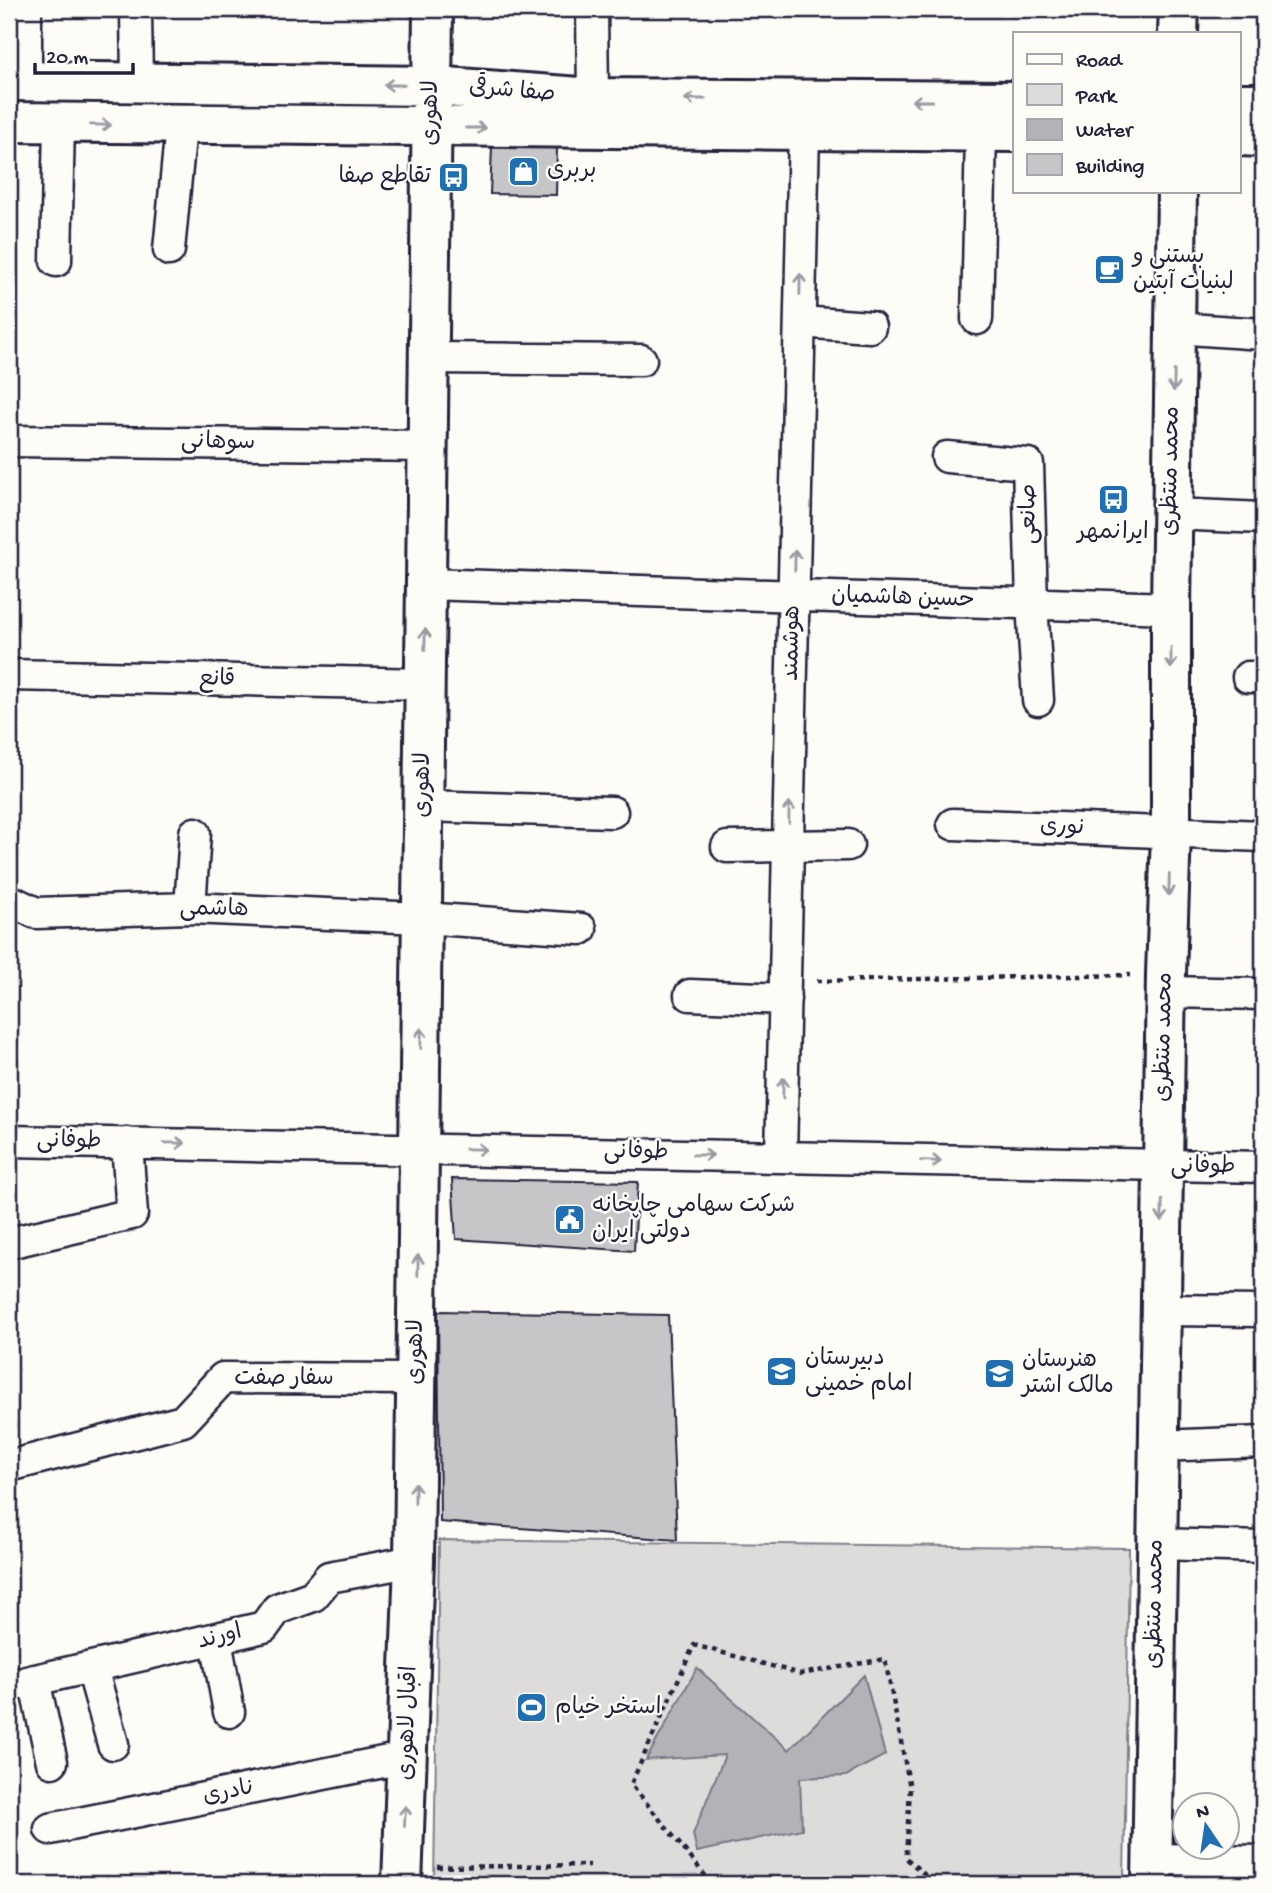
<svg xmlns="http://www.w3.org/2000/svg" width="1272" height="1893" font-family="'Gochi Hand','Playpen Sans Arabic',sans-serif">
<style>
.green{fill:#dddcdb;stroke:#807f8b;stroke-width:2}
.water{fill:#b2b2b7;stroke:#787885;stroke-width:2}
.building{fill:#c6c6c8;stroke:#22223b;stroke-width:2}
.lines{fill:none;stroke-linecap:round;stroke-linejoin:round}
.street-casing{stroke:#22223b;stroke-width:35}
.secondary-casing{stroke:#22223b;stroke-width:44}
.path{stroke:#22223b;stroke-width:4.5;stroke-dasharray:5 5;stroke-linecap:butt}
.street{stroke:#fdfcf7;stroke-width:30}
.secondary{stroke:#fdfcf7;stroke-width:38}
.oneway{stroke:#9a9aa2}
.labels{text-anchor:middle;dominant-baseline:central;stroke-width:5;stroke-linejoin:round;paint-order:stroke}
.street-label{font-size:23px;fill:#22223b;stroke:#fdfcf7}
.poi-label{font-size:23px;fill:#22223b;stroke:#fdfcf7;text-anchor:start}
</style>
<rect width="100%" height="100%" fill="#fdfcf7"/>
<filter id="ink" filterUnits="userSpaceOnUse"><feTurbulence type="fractalNoise" baseFrequency=".0143" numOctaves="2"/><feDisplacementMap in="SourceGraphic" scale="14" xChannelSelector="R" yChannelSelector="G"/><feConvolveMatrix kernelMatrix="1 2 1 2 8 2 1 2 1" color-interpolation-filters="sRGB"/></filter>
<g filter="url(#ink)">
<path class="green" d="M439,1540L1129,1548L1124,1884H434Z"/>
<path class="water" d="M697,1668L789,1750L864,1675L885,1755L846,1776L800,1778L802,1829L697,1852L693,1834L725,1755L646,1760Z"/>
<path class="building" d="M492,147L557,148L556,195L490,194Z
M452,1179L638,1182L634,1251L456,1239Z
M438,1311L668,1315L677,1540L440,1522Z"/>
<g class="lines">
<defs>
<path id="street" d="M136,9L137,84
M592,9L593,98
M26,82V9
M169,250L181,126
M56,261L59,124
M977,319L981,131
M800,322L870,327
M1174,328L1263,334
M429,358L641,360
M9,441L428,446
M947,457L1028,464L1032,603L1038,700
M1172,514L1263,518
M426,584L1171,608
M9,675L425,684
M1248,677H1263
M423,806L612,812
M953,824L1263,836
M727,847L848,845
M9,900L36,913L190,908L422,918L581,929
M190,908L195,833
M1166,992L1263,994
M690,995L785,999
M9,1141L1263,1167
M781,1157L804,130
M9,1243L132,1214L127,1143
M1161,1310L1263,1311
M1158,1446L1263,1442
M9,1466L183,1421L223,1378L416,1379
M1157,1544L1263,1547
M216,1640L229,1712
M92,1668L113,1744
M34,1680L52,1762
M9,1686L264,1627L277,1609L313,1596L329,1577L414,1561
M50,1829L408,1757
M1153,1859L1263,1861"/>
<path id="secondary" d="M1178,33L1179,9
M9,81L433,86L593,98L1015,101
M1239,103H1263
M9,122L1015,132
M1239,136L1263,137
M402,1884L414,1561L433,9
M1152,1884L1166,974L1171,833V608L1177,191"/>
</defs>
<use href="#street" class="street-casing"/>
<use href="#secondary" class="secondary-casing"/>
<path class="path" d="M817,981L1130,975
M437,1867L590,1865
M712,1884L631,1784L694,1645L801,1674L885,1659L910,1788L906,1858L935,1884"/>
<use href="#street" class="street"/>
<use href="#secondary" class="secondary"/>
</g>
<defs><path id="oneway-shaft" d="M-6 0H5M1.5-3L5.5 0L1.5 3" fill="none" stroke-width="1.6" stroke-linecap="round" stroke-linejoin="round" transform="scale(1.75)"/></defs>
<g class="oneway">
<use href="#oneway-shaft" transform="translate(394 85) rotate(-180)"/>
<use href="#oneway-shaft" transform="translate(695 99) rotate(-180)"/>
<use href="#oneway-shaft" transform="translate(922 101) rotate(-180)"/>
<use href="#oneway-shaft" transform="translate(101 125) rotate(1)"/>
<use href="#oneway-shaft" transform="translate(476 128)"/>
<use href="#oneway-shaft" transform="translate(800 284) rotate(-89)"/>
<use href="#oneway-shaft" transform="translate(1174 381) rotate(91)"/>
<use href="#oneway-shaft" transform="translate(795 560) rotate(-89)"/>
<use href="#oneway-shaft" transform="translate(425 639) rotate(-89)"/>
<use href="#oneway-shaft" transform="translate(1171 658) rotate(90)"/>
<use href="#oneway-shaft" transform="translate(789 812) rotate(-89)"/>
<use href="#oneway-shaft" transform="translate(1169 885) rotate(92)"/>
<use href="#oneway-shaft" transform="translate(421 1038) rotate(-89)"/>
<use href="#oneway-shaft" transform="translate(783 1088) rotate(-89)"/>
<use href="#oneway-shaft" transform="translate(175 1143) rotate(1)"/>
<use href="#oneway-shaft" transform="translate(476 1149) rotate(1)"/>
<use href="#oneway-shaft" transform="translate(703 1155) rotate(1)"/>
<use href="#oneway-shaft" transform="translate(931 1161) rotate(2)"/>
<use href="#oneway-shaft" transform="translate(1162 1211) rotate(91)"/>
<use href="#oneway-shaft" transform="translate(418 1265) rotate(-89)"/>
<use href="#oneway-shaft" transform="translate(415 1493) rotate(-89)"/>
<use href="#oneway-shaft" transform="translate(405 1816) rotate(-87)"/>
</g>
</g>
<defs>
<symbol id="shop-square" viewBox="-11 -11 22 22"><rect x="-9" y="-9" width="18" height="18" rx="4" fill="#1f6fb2" stroke="#fdfcf7"/><path d="M-5-2.5h2.3a2.7 3.5 0 0 1 5.4 0H5L5.5 6h-11ZM-1.5-2.5h3a1.5 2.3 0 0 0-3 0Z" fill="#fff"/></symbol>
<symbol id="bus-square" viewBox="-11 -11 22 22"><rect x="-9" y="-9" width="18" height="18" rx="4" fill="#1f6fb2" stroke="#fdfcf7"/><path d="M-5-6H5V4H4V6H2V4H-2V6H-4V4H-5ZM-3.5-4V0h7V-4ZM-3.5 1.2v1.5H-2V1.2ZM2 1.2v1.5H3.5V1.2Z" fill="#fff"/></symbol>
<symbol id="cafe-square" viewBox="-11 -11 22 22"><rect x="-9" y="-9" width="18" height="18" rx="4" fill="#1f6fb2" stroke="#fdfcf7"/><path d="M-5.5-4.5H6V0H3Q3 3.5 0 3.5H-2.5Q-5.5 3.5-5.5 0ZM3-3.2v2h1.7v-2ZM-6 4.5H4V6H-6Z" fill="#fff"/></symbol>
<symbol id="civic-square" viewBox="-11 -11 22 22"><rect x="-9" y="-9" width="18" height="18" rx="4" fill="#1f6fb2" stroke="#fdfcf7"/><path d="M-.6-6.5H3V-4.5H.6V-3L4-1V1h2V6H-6V1h2V-1L-.6-3ZM-1.2 2.5V6h2.4V2.5Z" fill="#fff"/></symbol>
<symbol id="school-square" viewBox="-11 -11 22 22"><rect x="-9" y="-9" width="18" height="18" rx="4" fill="#1f6fb2" stroke="#fdfcf7"/><path d="M0-5L7-2L0 1L-7-2ZM-4 1L0 2.5L4 1V4Q0 6-4 4Z" fill="#fff"/></symbol>
<symbol id="stadium-square" viewBox="-11 -11 22 22"><rect x="-9" y="-9" width="18" height="18" rx="4" fill="#1f6fb2" stroke="#fdfcf7"/><path d="M0-5a6.5 5 0 1 0 0 10a6.5 5 0 1 0 0-10ZM-3.5-1.8h7v3.6h-7Z" fill="#fff"/></symbol>
</defs>
<g fill-rule="evenodd">
<use href="#shop-square" x="506" y="154" width="35" height="35"/>
<use href="#bus-square" x="436" y="160" width="35" height="35"/>
<use href="#cafe-square" x="1092" y="252" width="35" height="35"/>
<use href="#bus-square" x="1096" y="482" width="35" height="35"/>
<use href="#civic-square" x="552" y="1202" width="35" height="35"/>
<use href="#school-square" x="764" y="1354" width="35" height="35"/>
<use href="#school-square" x="982" y="1356" width="35" height="35"/>
<use href="#stadium-square" x="514" y="1690" width="35" height="35"/>
</g>
<g class="labels">
<g class="street-label">
<text transform="translate(512 92) rotate(5)">صفا شرقی</text>
<text transform="translate(432 113) rotate(-89)">لاهوری</text>
<text transform="translate(218 443) rotate(1)">سوهانی</text>
<text transform="translate(1172 471) rotate(-89)">محمد منتظری</text>
<text transform="translate(1030 514) rotate(-91)">صانعی</text>
<text transform="translate(903 599) rotate(2)">حسین هاشمیان</text>
<text transform="translate(793 643) rotate(-89)">هوشمند</text>
<text transform="translate(217 680) rotate(1)">قانع</text>
<text transform="translate(424 785) rotate(-89)">لاهوری</text>
<text transform="translate(1062 828) rotate(2)">نوری</text>
<text transform="translate(214 910) rotate(1)">هاشمی</text>
<text transform="translate(1165 1037) rotate(-89)">محمد منتظری</text>
<text transform="translate(69 1142) rotate(1)">طوفانی</text>
<text transform="translate(636 1153) rotate(1)">طوفانی</text>
<text x="1203" y="1167">طوفانی</text>
<text transform="translate(417 1352) rotate(-89)">لاهوری</text>
<text x="284" y="1379">سفار صفت</text>
<text transform="translate(1156 1604) rotate(-89)">محمد منتظری</text>
<text transform="translate(220 1638) rotate(-14)">اورند</text>
<text transform="translate(409 1723) rotate(-88)">اقبال لاهوری</text>
<text transform="translate(229 1793) rotate(-11)">نادری</text>
</g>
<g class="poi-label">
<text x="547" y="171">بربری</text>
<text x="431" y="177" text-anchor="end">تقاطع صفا</text>
<text x="1133" y="257">بستنی و<tspan x="1133" dy="26">لبنیات آبتین</tspan></text>
<text x="1113" y="533" text-anchor="middle">ایرانمهر</text>
<text x="592" y="1206">شرکت سهامی چاپخانه<tspan x="592" dy="26">دولتی ایران</tspan></text>
<text x="805" y="1359">دبیرستان<tspan x="805" dy="26">امام خمینی</tspan></text>
<text x="1022" y="1361">هنرستان<tspan x="1022" dy="26">مالک اشتر</tspan></text>
<text x="555" y="1708">استخر خیام</text>
</g>
</g>
<rect width="1272" height="1893" fill="none" stroke="#fdfcf7" stroke-width="35"/>
<rect x="18" y="18" width="1237" height="1858" fill="none" stroke="#22223b" stroke-width="2.5" filter="url(#ink)"/>
<rect x="1013" y="32" width="228" height="161" fill="#fdfcf7" stroke="#a5a5ac" stroke-width="2"/>
<rect x="1027" y="54" width="35" height="10" fill="#fdfcf7" stroke="#a5a5ac" stroke-width="2"/>
<text x="1076" y="66" font-size="21" fill="#22223b">Road</text>
<rect x="1027" y="84" width="35" height="21" fill="#dddcdb" stroke="#a5a5ac" stroke-width="2"/>
<text x="1076" y="102" font-size="21" fill="#22223b">Park</text>
<rect x="1027" y="119" width="35" height="21" fill="#b2b2b7" stroke="#a5a5ac" stroke-width="2"/>
<text x="1076" y="136" font-size="21" fill="#22223b">Water</text>
<rect x="1027" y="154" width="35" height="21" fill="#c6c6c8" stroke="#a5a5ac" stroke-width="2"/>
<text x="1076" y="172" font-size="21" fill="#22223b">Building</text>
<g transform="translate(1206 1826) rotate(347)"><circle r="33" fill="#fdfcf7" stroke="#a5a5ac" stroke-width="2"/>
<path d="M0-5L12 26L0 18L-12 26Z" fill="#1f6fb2"/>
<text y="-10" font-size="19" font-weight="bold" text-anchor="middle" fill="#22223b">N</text>
</g>
<path d="M35 63v10h98v-10" fill="none" stroke="#22223b" stroke-width="3.5"/>
<text x="46" y="63" font-size="21" fill="#22223b" stroke="#fdfcf7" stroke-width="5" paint-order="stroke">20 m</text>
</svg>
